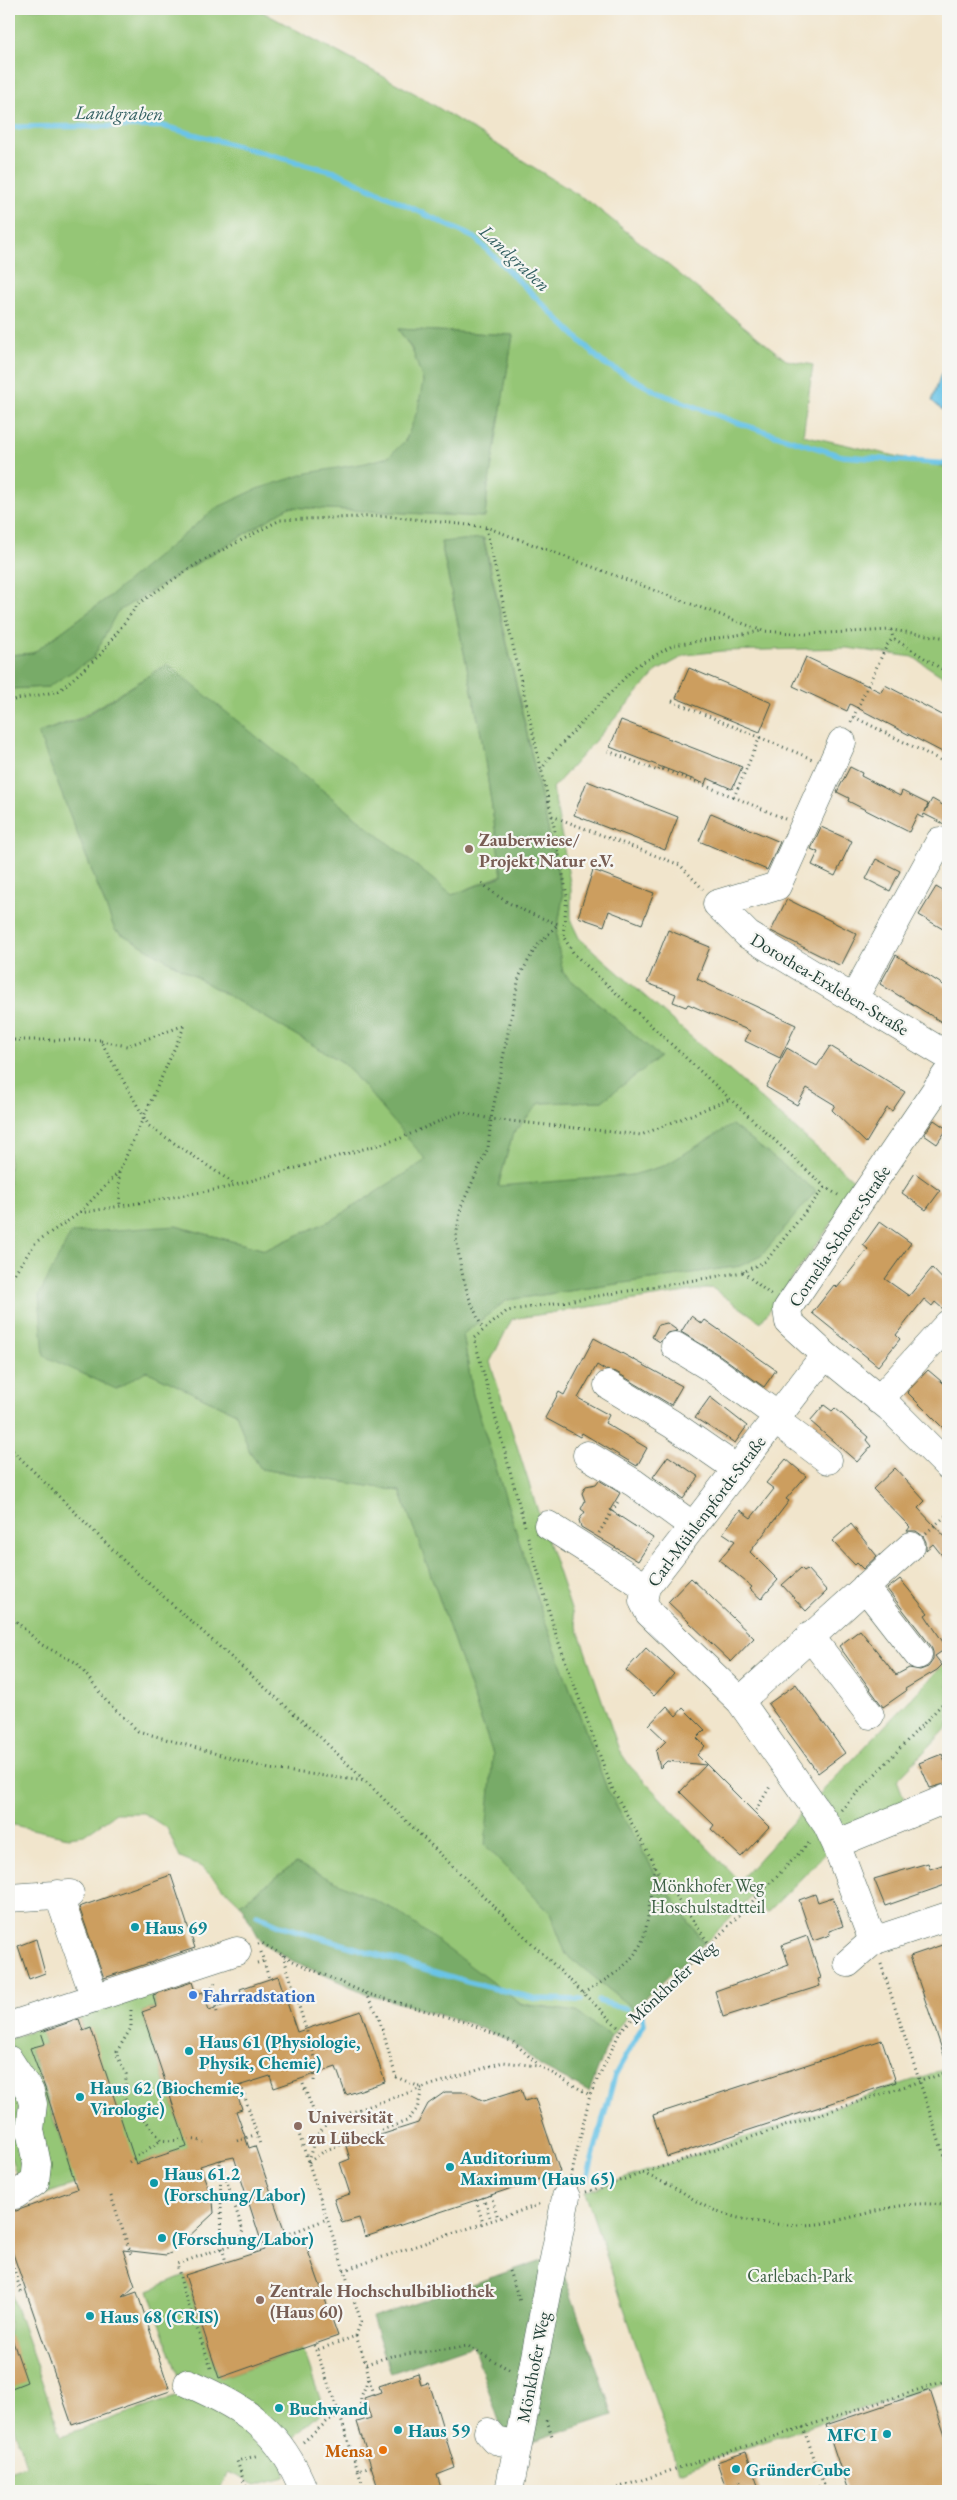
<svg xmlns="http://www.w3.org/2000/svg" width="957" height="2500" font-family="'EB Garamond',serif">
<style>
.green{fill:#95c676;stroke:#5a8255}
.forest{fill:#78ab67;stroke:#4c744e}
.water{fill:#6ac4e7;stroke:#44808e}
.lines{fill:none;stroke-linecap:round;stroke-linejoin:round}
.stream{stroke:#6ac4e7;stroke-width:5.5}
.building{fill:#cc9e5f}
.minor-casing{stroke:#3e564b;stroke-width:29}
.path{stroke:#3e564b;stroke-width:3;stroke-dasharray:1 4;stroke-linecap:butt}
.minor{stroke:#fff;stroke-width:28}
.education-dot{fill:#8d6e63;stroke:#f6f6f2;stroke-width:2}
.culture-dot{fill:#0f9aa8;stroke:#f6f6f2;stroke-width:2}
.shop-dot{fill:#3f7fe0;stroke:#f6f6f2;stroke-width:2}
.food-dot{fill:#e8710a;stroke:#f6f6f2;stroke-width:2}
.labels{text-anchor:middle;dominant-baseline:central;stroke-width:4.5;stroke-linejoin:round;paint-order:stroke}
.education-label{font-size:18px;font-weight:bold;fill:#785e54;stroke:#f6f6f2;text-anchor:start}
.street-label{font-size:18px;fill:#1f3d34;stroke:#f6f6f2}
.park-label{font-size:18px;fill:#3c5f44;stroke:#f6f6f2}
.culture-label{font-size:18px;font-weight:bold;fill:#0d838f;stroke:#f6f6f2;text-anchor:start}
.shop-label{font-size:18px;font-weight:bold;fill:#366cbe;stroke:#f6f6f2;text-anchor:start}
.food-label{font-size:18px;font-weight:bold;fill:#c56008;stroke:#f6f6f2;text-anchor:end}
.water-label{font-size:19px;font-style:italic;fill:#325f61;stroke:#f6f6f2}
</style>
<rect width="100%" height="100%" fill="#f6f6f2"/>
<filter id="ink" filterUnits="userSpaceOnUse"><feTurbulence type="fractalNoise" baseFrequency=".02" numOctaves="2"/><feDisplacementMap in="SourceGraphic" scale="10" xChannelSelector="R" yChannelSelector="G"/><feConvolveMatrix kernelMatrix="1 2 1 2 8 2 1 2 1" color-interpolation-filters="sRGB"/></filter>
<filter id="wash" filterUnits="userSpaceOnUse"><feTurbulence type="fractalNoise" baseFrequency=".0096" numOctaves="4" result="noise"/><feDisplacementMap in="SourceGraphic" scale="20" xChannelSelector="R" yChannelSelector="G"/><feGaussianBlur stdDeviation="1.12" result="paint"/><feColorMatrix in="noise" values="0 0 0 0 0 0 0 0 0 0 0 0 0 0 0 0 0 1.4 0 .05"/><feComposite in="paint" operator="in"/></filter>
<g filter="url(#wash)">
<rect width="100%" height="100%" fill="#f1e5cc"/>
<path class="green" d="M9,9H257L416,94L591,203L786,360L813,365L803,435L948,468V680L913,657L847,648L722,651L686,655L657,671L553,788L571,888V921L579,938L859,1185L761,1322L712,1288L512,1319L490,1362L543,1527L619,1750L630,1766L739,1881L789,1826L948,1660V1727L897,1780L908,1808L845,1834L767,1913L751,1897L704,1944L654,1871L607,1789L541,1611L473,1395L463,1334L507,1300L740,1266L683,1156L664,1166L633,1175L498,1187L513,1133L540,1103L602,1101L659,1057L563,973L556,936L563,896L484,538L441,543L481,734L502,875L452,895L167,665L80,718L38,733L115,930L344,1063L427,1160L334,1219L265,1250L176,1226L146,1371L236,1413L249,1450L261,1469L400,1491L436,1589L493,1754L486,1845L550,1913L566,1954L633,2009L611,2036L576,2012L521,2004L296,1863L240,1904L202,1867L180,1858L167,1828L143,1813H116L84,1835L68,1837L9,1824V689L48,687L93,658L116,612L289,507L485,517L488,486L513,335L398,329C408,344 422,363 423,382C424,405 409,445 389,457C383,460 373,461 366,463L110,596L33,653L9,655Z
M151,1992L156,2007L142,2012L181,2129L204,2142L131,2166L78,2016Z
M40,2028L45,2044L30,2049L69,2165L85,2160L91,2179L18,2203L19,2182L9,2152V2039Z
M948,2068V2381L730,2453L679,2472L585,2192Z
M185,2275L219,2378L303,2349L324,2410L298,2433L288,2445L285,2477L256,2485L228,2472L219,2491H9V2471L26,2465L9,2412V2287L61,2436L184,2394L149,2290Z"/>
<path class="forest" d="M398,329L513,335L489,483L486,486H488L485,517L289,507L117,612L93,658L48,687L9,689V655L33,653L110,596L216,508L257,489L308,473L366,463L388,457L406,440L418,409L423,381L412,349Z
M483,538L563,896L556,936L563,973L660,1057L602,1101L540,1103L513,1133L498,1186L633,1175L664,1166L732,1125L816,1191L761,1256L740,1266L507,1300L463,1334L473,1395L541,1611L607,1789L654,1871L704,1944L633,2009L566,1954L550,1913L485,1845L493,1754L436,1589L400,1491L261,1469L249,1450L236,1413L146,1371L116,1389L44,1356L39,1295L71,1233L176,1226L265,1250L334,1219L426,1160L344,1063L115,930L38,733L81,719L167,664L452,895L502,876L481,734L441,542Z
M296,1863L397,1911L521,2004L576,2012L611,2036L589,2092L540,2066L513,2042L471,2024L365,1993L293,1961L262,1943L240,1904Z
M557,2255L613,2415L509,2450L473,2345L391,2373L372,2318Z"/>
<path class="water" d="M941,373H948V415L932,401Z"/>
<g class="lines">
<path class="stream" d="M9,127L163,126L338,173L475,238L602,362L659,393L738,423L842,456L948,464
M257,1915L279,1925L468,1982L537,1999L581,2000
M599,2001L626,2009
M587,2179L615,2075L644,2024L643,2017"/>
</g>
<g id="blocks">
<path class="building" d="M806,657L881,692L885,685L948,718V755L850,704L847,711L793,686Z
M689,668L772,703L760,732L676,698Z
M621,720L742,767L732,789L707,778L705,784L610,747Z
M850,767L862,773L861,776L900,796L902,791L928,804L925,812L932,799L948,808V815L944,824L924,814L923,818L917,815L909,832L848,801L849,798L837,792Z
M587,781L678,817L665,850L574,815Z
M711,813L780,842L767,870L699,841Z
M821,827L852,841L835,876L812,865L818,852L811,849Z
M876,859L900,871L890,891L866,879Z
M593,870L654,893L642,924L609,911L604,926L578,917Z
M936,887L948,894V932L919,915Z
M787,899L857,934L841,966L771,931Z
M668,930L710,947L697,979L796,1025L780,1058L745,1041L750,1031L688,1004L686,1007L673,1002L676,994L647,983Z
M896,955L948,988V1026L880,984Z
M830,1046L905,1092L892,1111L887,1108L866,1143L832,1110L835,1105L807,1088L797,1105L766,1087L787,1048L817,1066Z
M934,1120L947,1129L937,1144L924,1135Z
M915,1173L940,1191L926,1210L902,1193Z
M880,1221L911,1243L885,1279L909,1296L932,1268L948,1285V1309H943L935,1302L932,1306L924,1299L896,1335L900,1339L878,1366L812,1313L834,1285L837,1288L868,1249L863,1245Z
M691,1316L702,1324L705,1320L776,1370L764,1387L721,1356L681,1332Z
M667,1323L678,1331L667,1333L660,1342L652,1337L658,1325Z
M594,1338L682,1386L671,1405L616,1372L605,1370L597,1365L578,1398L609,1415L605,1423L647,1448L637,1466L582,1433L580,1437L545,1418L559,1392L564,1395Z
M928,1370L948,1387V1433L907,1392Z
M710,1397L747,1426L735,1443L695,1418Z
M824,1405L832,1411L835,1408L868,1437L866,1440L871,1446L857,1462L810,1421Z
M668,1456L699,1477L683,1499L653,1477Z
M786,1459L806,1476L786,1499L789,1501L750,1552L778,1580L761,1599L750,1589L752,1587L719,1560L735,1541L723,1533L740,1510L751,1518L774,1489L766,1483Z
M895,1468L925,1501L918,1508L948,1540V1563L933,1544L926,1550V1542L923,1536L916,1531H907L910,1527L873,1489Z
M599,1480L620,1493L610,1510L653,1538L638,1561L581,1527L579,1520L585,1512L581,1509L585,1501L582,1493L586,1486L596,1484Z
M851,1524L877,1556L863,1569L857,1563L855,1565L832,1541Z
M801,1568L804,1571L807,1569L827,1591L806,1611L782,1585Z
M691,1578L754,1638L731,1662L668,1602Z
M900,1579L928,1613L925,1615L947,1648L935,1656L942,1665L937,1670L905,1689L906,1691L883,1707L839,1646L860,1630L896,1675L909,1668L920,1670L928,1667L933,1660V1652L931,1646L887,1589Z
M646,1648L674,1674L654,1696L626,1670Z
M796,1684L845,1753L818,1773L768,1704Z
M667,1706L676,1716L683,1708L705,1730L697,1738L705,1746L697,1755L769,1827L741,1857L711,1829L714,1825L680,1792L706,1765L667,1761L660,1768L656,1751L666,1741L649,1725Z
M942,1754L948,1769V1783L930,1788L919,1763Z
M928,1863L930,1869L948,1863V1884L885,1906L874,1879Z
M171,1875L195,1948L104,1978L79,1907Z
M815,1894L818,1902L833,1897L843,1926L829,1931L830,1935L813,1941L799,1900Z
M807,1936L821,1978L818,1979L820,1986L723,2017L715,1991L789,1965L782,1945Z
M36,1939L45,1973L29,1979L18,1946Z
M948,1943V2060L946,2061L910,1956Z
M278,1976L297,2032L361,2011L385,2082L346,2095L336,2067L274,2088L270,2076L235,2087L242,2109L236,2111L249,2148L255,2146L288,2242L303,2237L338,2336L219,2378L185,2275L264,2250L234,2157L220,2160L200,2166L213,2201L214,2213L171,2253L166,2255L123,2250L135,2286L123,2297L137,2292L170,2391L72,2425L9,2242V2209L16,2211L77,2189L45,2088L30,2048L45,2044L41,2032L79,2019L83,2031L91,2028L136,2164L187,2147L142,2012L156,2007L153,1995L192,1982L196,1994L203,1992L209,2010L244,1999L240,1989Z
M882,2040L896,2082L667,2157L653,2115Z
M521,2089L525,2101L535,2098L560,2172L365,2237L359,2218L342,2223L334,2199L350,2194L340,2163L350,2159L346,2146L418,2123L428,2104L445,2092H466L484,2101Z
M11,2336L27,2382L9,2389V2337Z
M418,2373L421,2385L428,2383L432,2392L455,2468L437,2475L442,2491H379L357,2422L371,2418L364,2398L381,2392L379,2386Z
M930,2390L948,2445V2491H848L826,2425Z
M746,2452L760,2491H727L717,2462Z"/>
</g>
</g>
<g filter="url(#ink)">
<use href="#blocks" fill-opacity="0" stroke="#3e564b" stroke-width="1"/>
<g class="lines">
<defs>
<path id="minor" d="M842,742L777,886L717,904L748,935L948,1056
M854,998L940,841
M948,1072L787,1309L789,1322L825,1355L890,1408L948,1466
M675,1346L713,1369L778,1416
M825,1355L646,1587L643,1601L649,1613L740,1701L827,1825L836,1844L873,1941
M608,1385L672,1424L737,1469
M879,1400L948,1324
M775,1420L828,1460
M587,1455L634,1483L693,1526
M548,1525L646,1587
M865,1587L918,1655
M810,1636L870,1715
M740,1701L911,1546
M836,1844L948,1798
M58,1894L95,1998
M9,1898L70,1894
M848,1963L873,1941L948,1916
M9,2026L237,1951
M9,2060L30,2092L33,2104L30,2130L37,2164L35,2182L15,2195
M188,2383C247,2409 280,2430 304,2491
M488,2432L495,2440L518,2445
M509,2491L566,2197"/>
</defs>
<use href="#minor" class="minor-casing"/>
<path class="path" d="M486,528L552,816L567,896L563,936L574,954L825,1187L838,1195
M891,630L893,638L948,673
M9,701L59,691L101,654L139,603L198,563L280,520L387,516L486,527L763,631L807,634L891,630L948,638
M672,701L812,759
M854,717L948,764
M851,722L887,645L893,638
M760,737L734,797L785,819
M608,751L658,771L660,768L734,797
M541,770L552,754L636,666L674,645L762,631
M552,816L680,865L703,889
M482,883C504,904 530,914 558,924L536,947L519,977L491,1119L488,1148L461,1207L456,1237L461,1269L468,1295L483,1330
M9,1040H100L149,1126L236,1185
M101,1041L127,1046L185,1025L119,1172L120,1207
M80,1212L119,1172
M743,1272L771,1295
M9,1281L36,1242L80,1213L225,1188L399,1139L460,1112L491,1119L641,1135L730,1099
M9,1447L126,1563L320,1737L621,2030
M525,1526L474,1338L507,1311L743,1272L766,1261L825,1187
M599,1533L619,1500
M926,1533L948,1514
M528,1537L556,1635L611,1786L658,1871L710,1945
M9,1615L42,1645L77,1663L107,1702L138,1731L269,1769L365,1781
M756,1810L771,1785
M841,1810L948,1698
M258,1944L262,1943L293,1961L365,1993L471,2024L513,2042L540,2066L590,2095
M261,1952L269,1979
M283,1955L316,2061L314,2081
M257,1963L264,1961
M881,1964L948,2168
M215,1983L211,1990L217,2012
M365,1993L378,2015L396,2077L422,2088L503,2062L538,2066
M583,1993C606,1980 633,1965 643,1939C649,1922 651,1885 655,1866
M131,2010V2028L116,2053L126,2074L125,2101L127,2108L146,2121L161,2140C177,2143 186,2136 204,2142
M303,2084L315,2115
M241,2085L260,2144
M298,2131L361,2321L356,2336L317,2350
M237,2141L257,2134
M129,2162L161,2140
M308,2162L315,2138L329,2120L422,2088
M309,2162L326,2150L407,2121L417,2109L422,2089
M220,2163L222,2247L226,2262
M643,2173C655,2179 668,2184 680,2191C688,2195 695,2201 703,2205C733,2221 783,2228 818,2224C862,2218 903,2197 948,2206
M571,2177L590,2095L621,2030L710,1945L811,1841
M586,2192L948,2072
M491,2195L498,2218
M111,2196L132,2257
M483,2197L491,2220
M476,2200L483,2223
M286,2235L327,2219
M9,2253L22,2295
M344,2270L541,2204
M509,2271L521,2304
M356,2336L366,2364L373,2395
M366,2364L391,2356L468,2346L510,2370
M211,2368L183,2290L177,2264L237,2243L243,2231L220,2160
M360,2409L361,2397L369,2377
M368,2409H360L340,2416L358,2471L371,2467
M547,2420L552,2436
M803,2427L826,2491
M303,2442L329,2420L340,2416L314,2345
M358,2471L365,2491
M740,2481L744,2491
M247,2491L237,2461L259,2455
M608,2491L948,2380
M804,2491L824,2485"/>
<use href="#minor" class="minor"/>
</g>
</g>
<g class="education-dot">
<circle cx="469" cy="849" r="5"/>
<circle cx="298" cy="2126" r="5"/>
<circle cx="260" cy="2300" r="5"/>
</g>
<g class="culture-dot">
<circle cx="135" cy="1927" r="5"/>
<circle cx="189" cy="2051" r="5"/>
<circle cx="80" cy="2097" r="5"/>
<circle cx="450" cy="2167" r="5"/>
<circle cx="154" cy="2183" r="5"/>
<circle cx="162" cy="2238" r="5"/>
<circle cx="90" cy="2316" r="5"/>
<circle cx="279" cy="2408" r="5"/>
<circle cx="398" cy="2430" r="5"/>
<circle cx="887" cy="2434" r="5"/>
<circle cx="736" cy="2469" r="5"/>
</g>
<circle class="shop-dot" cx="193" cy="1995" r="5"/>
<circle class="food-dot" cx="383" cy="2450" r="5"/>
<g class="labels">
<g class="education-label">
<text x="479" y="839">Zauberwiese/<tspan x="479" dy="21">Projekt Natur e.V.</tspan></text>
<text x="308" y="2116">Universität<tspan x="308" dy="21">zu Lübeck</tspan></text>
<text x="270" y="2290">Zentrale Hochschulbibliothek<tspan x="270" dy="21">(Haus 60)</tspan></text>
</g>
<g class="street-label">
<text transform="translate(830 984) rotate(31)">Dorothea-Erxleben-Straße</text>
<text transform="translate(839 1236) rotate(-56)">Cornelia-Schorer-Straße</text>
<text transform="translate(706 1511) rotate(-53)">Carl-Mühlenpfordt-Straße</text>
<text transform="translate(672 1982) rotate(-43)">Mönkhofer Weg</text>
<text transform="translate(533 2367) rotate(-79)">Mönkhofer Weg</text>
</g>
<g class="park-label">
<text x="708" y="1885">Mönkhofer Weg<tspan x="708" dy="21">Hoschulstadtteil</tspan></text>
<text x="800" y="2275">Carlebach-Park</text>
</g>
<g class="culture-label">
<text x="145" y="1927">Haus 69</text>
<text x="199" y="2041">Haus 61 (Physiologie,<tspan x="199" dy="21">Physik, Chemie)</tspan></text>
<text x="90" y="2087">Haus 62 (Biochemie,<tspan x="90" dy="21">Virologie)</tspan></text>
<text x="460" y="2157">Auditorium<tspan x="460" dy="21">Maximum (Haus 65)</tspan></text>
<text x="164" y="2173">Haus 61.2<tspan x="164" dy="21">(Forschung/Labor)</tspan></text>
<text x="172" y="2238">(Forschung/Labor)</text>
<text x="100" y="2316">Haus 68 (CRIS)</text>
<text x="289" y="2408">Buchwand</text>
<text x="408" y="2430">Haus 59</text>
<text x="877" y="2434" text-anchor="end">MFC I</text>
<text x="746" y="2469">GründerCube</text>
</g>
<g class="shop-label">
<text x="203" y="1995">Fahrradstation</text>
</g>
<g class="food-label">
<text x="373" y="2450">Mensa</text>
</g>
<g class="water-label">
<text transform="translate(119 113) rotate(1)">Landgraben</text>
<text transform="translate(515 258) rotate(43)">Landgraben</text>
</g>
</g>
<rect width="957" height="2500" fill="none" stroke="#f6f6f2" stroke-width="30"/>
</svg>
